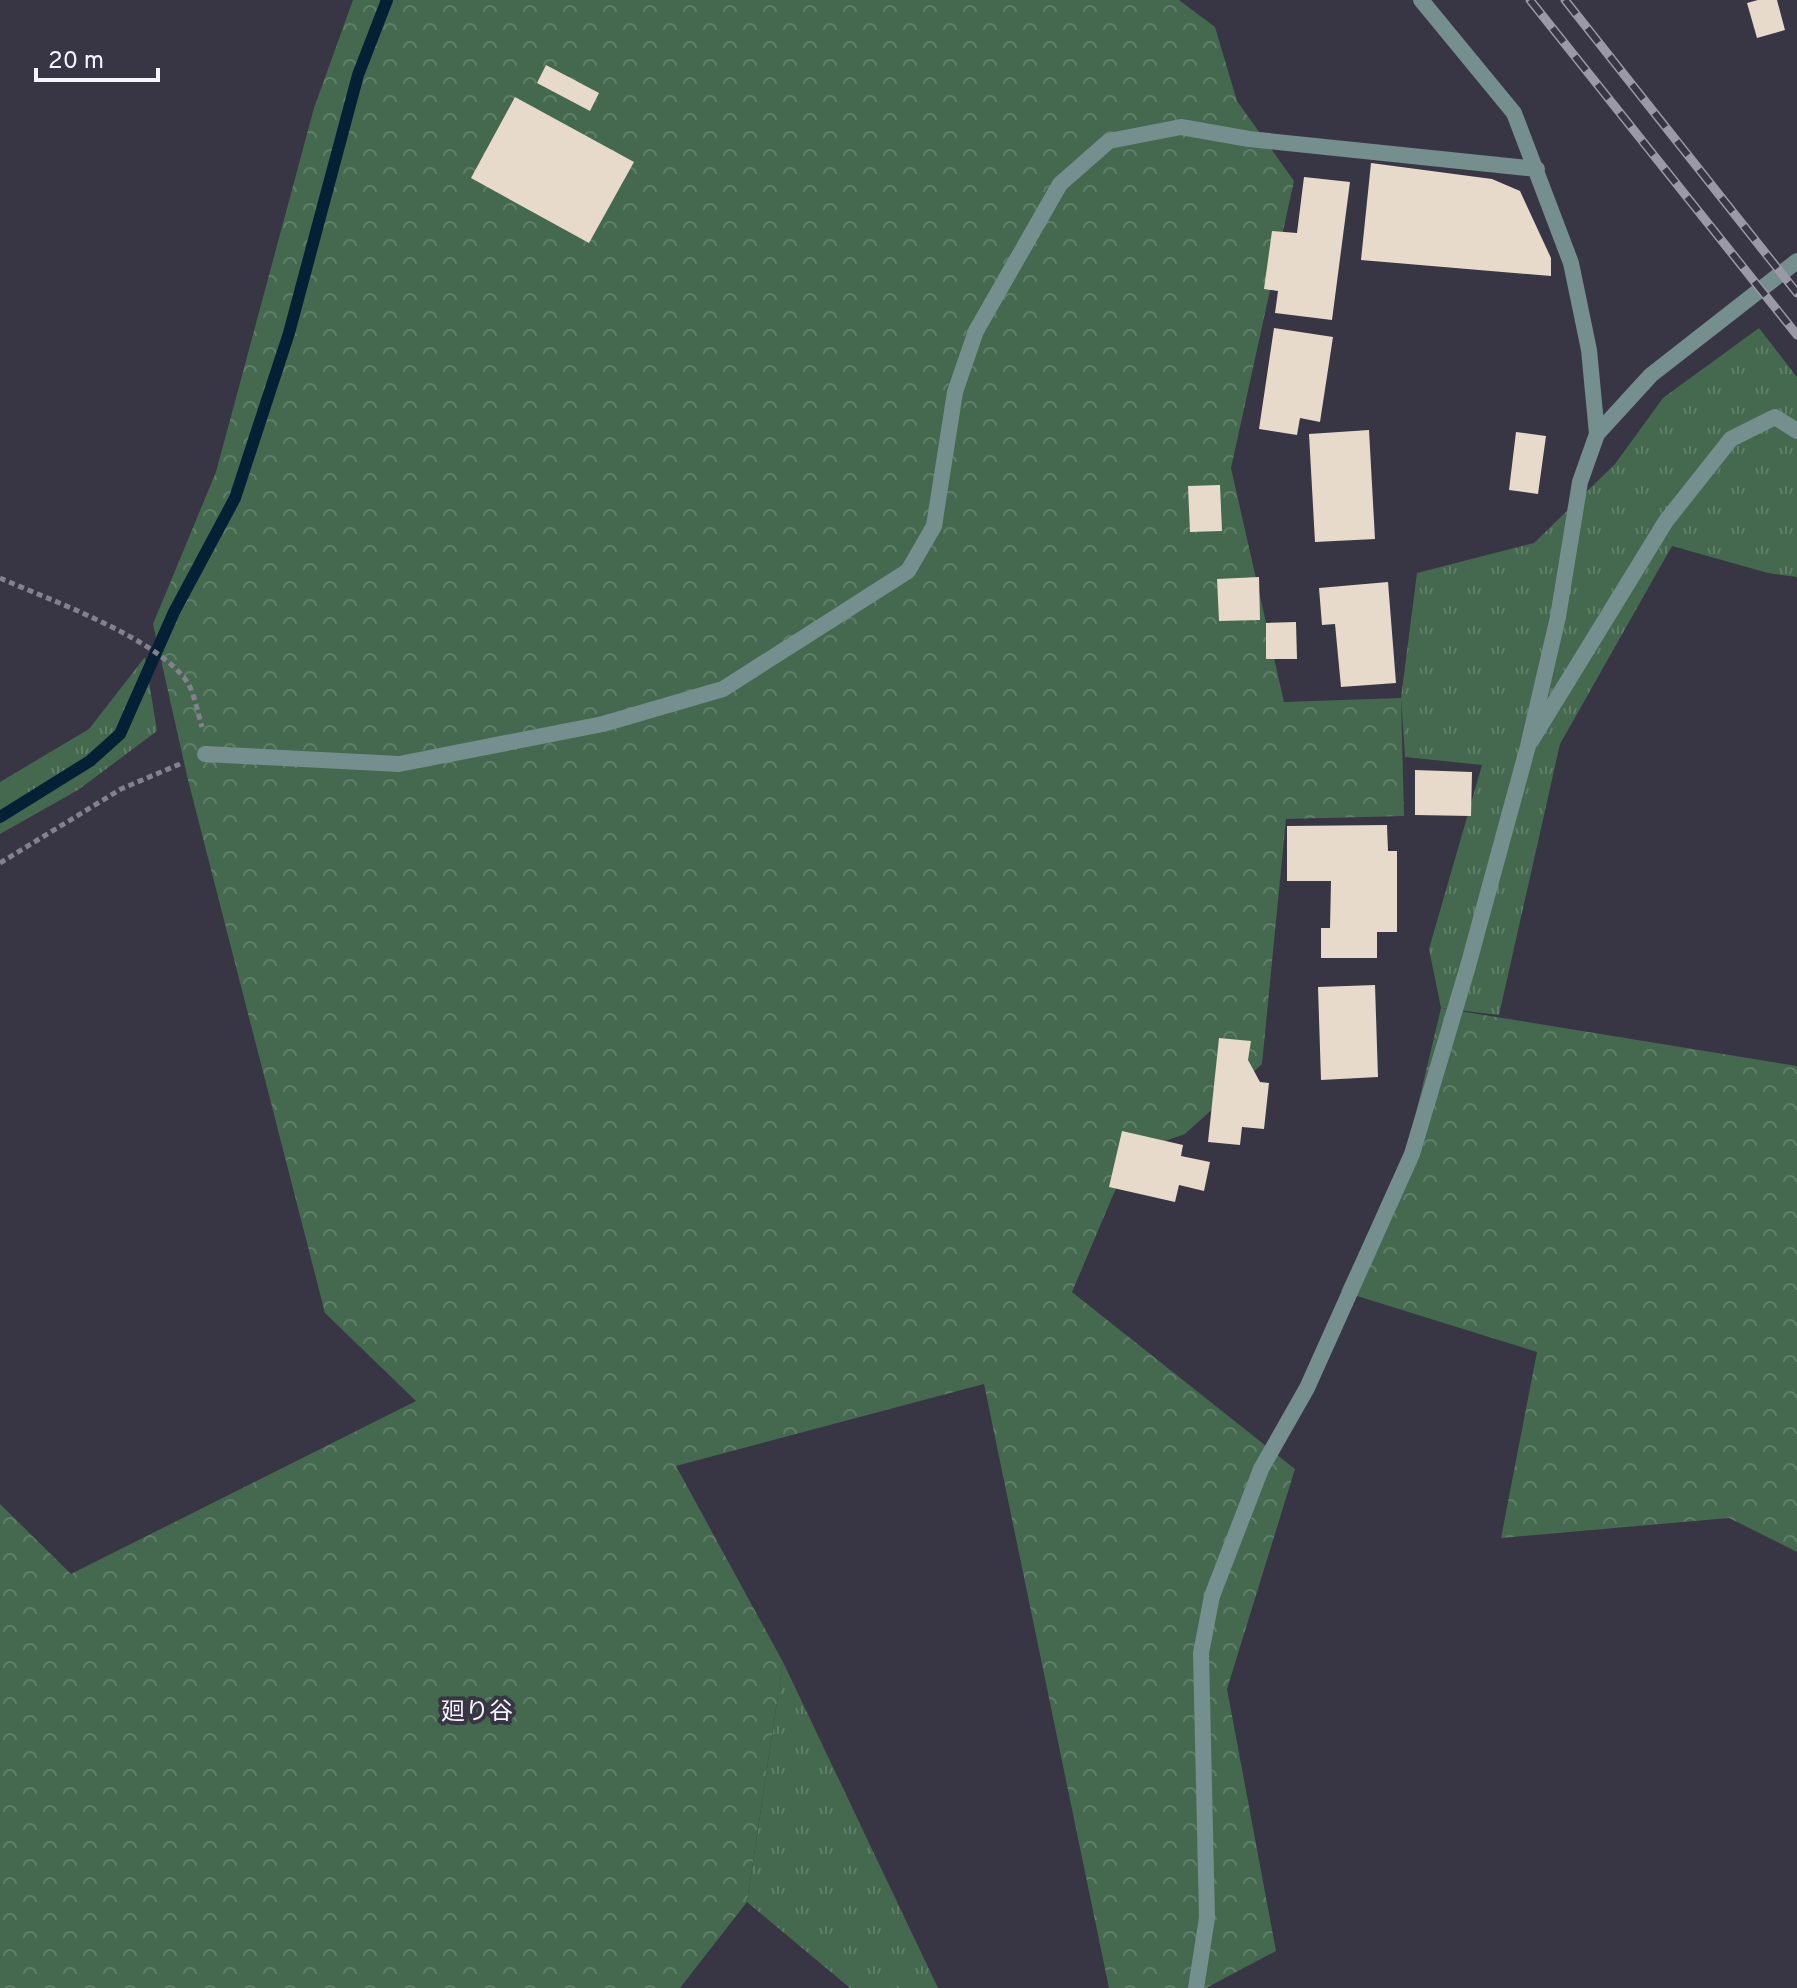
<svg xmlns="http://www.w3.org/2000/svg" width="1797" height="1988" font-family="Overpass,'Noto Sans JP',sans-serif">
<style>
.grass{fill:url(#grass-tufts)}
.forest{fill:url(#forest-crowns)}
.lines{fill:none;stroke-linecap:round;stroke-linejoin:round}
.stream{stroke:#052034;stroke-width:12}
.building{fill:#e7dacb}
.path{stroke:#84818e;stroke-width:5;stroke-dasharray:6 4;stroke-linecap:butt}
.service{stroke:#758e8e;stroke-width:16}
.minor{stroke:#758e8e;stroke-width:16}
.rail-casing{stroke:#9b99a5;stroke-width:9}
.rail{stroke:#383544;stroke-width:6;stroke-dasharray:18;stroke-linecap:butt}
.labels{text-anchor:middle;dominant-baseline:central;stroke-width:8;stroke-linejoin:round;paint-order:stroke}
.neighbourhood-label{font-size:24px;fill:#f5f3fd;stroke:#383544}
</style>
<defs>
<pattern id="grass-tufts" width="24" height="20" patternUnits="userSpaceOnUse" patternTransform="scale(2)"><rect width="24" height="20" fill="#44694e"/><path d="M3 7l-1-3M5 7V3M7 7l1-3M15 17l-1-3M17 17v-4M19 17l1-3" fill="none" stroke="#607f68"/></pattern>
<pattern id="forest-crowns" width="20" height="18" patternUnits="userSpaceOnUse" patternTransform="scale(2)"><rect width="20" height="18" fill="#44694e"/><path d="M2 6a3 3 0 1 1 6 0M12 15a3 3 0 1 1 6 0" fill="none" stroke="#607f68"/></pattern>
</defs>
<rect width="100%" height="100%" fill="#383544"/>
<path class="grass" d="M1759,328L1797,377V577L1768,573L1672,546L1560,744L1499,1015L1441,1008L1429,949L1482,765L1405,757L1401,698L1417,573L1534,543L1615,464L1663,398Z
M145,657L157,731L78,790L0,834V782L89,729Z
M783,1662L938,1988H850L747,1902Z"/>
<path class="forest" d="M353,0H1179L1215,27L1237,101L1294,181L1231,468L1284,702L1401,698L1404,816L1286,819L1262,1064L1185,1134L1131,1153L1072,1292L1295,1469L1227,1689L1276,1951L1206,1988H1109L984,1384L676,1466L783,1662L747,1902L680,1988H0V1504L71,1574L416,1401L325,1313L188,780L153,624L216,472L314,108Z
M1441,1008L1797,1066V1552L1729,1518L1501,1538L1537,1352L1341,1291L1407,1151Z"/>
<g class="lines">
<path class="stream" d="M0,817L90,761L120,734L174,612L235,498L289,333L358,75L387,0"/>
</g>
<path class="building" d="M1758,0H1777L1785,30L1757,38L1747,3Z
M546,65L599,93L590,111L537,83Z
M515,97L634,162L589,243L471,178Z
M1371,163L1492,179L1520,191L1551,258V276L1361,260Z
M1304,177L1350,182L1332,320L1275,313L1278,291L1264,289L1272,231L1297,233Z
M1274,328L1333,337L1320,422L1300,418L1297,435L1259,429Z
M1369,430L1375,539L1315,542L1309,434Z
M1516,432L1546,436L1538,494L1509,490Z
M1220,485L1222,531L1190,532L1188,486Z
M1259,577L1260,620L1219,621L1217,579Z
M1388,582L1396,683L1341,687L1335,624L1322,625L1319,588Z
M1296,622L1297,659H1266V623Z
M1415,770L1472,772L1471,816L1415,815Z
M1387,825L1388,851H1397V932H1377V958H1321V928H1330L1331,881H1287V826Z
M1375,985L1378,1077L1321,1080L1318,987Z
M1219,1038L1251,1041L1248,1060L1260,1082L1269,1083L1264,1129L1242,1127L1240,1145L1208,1142Z
M1122,1131L1183,1145L1181,1156L1210,1162L1204,1191L1179,1185L1175,1202L1109,1187Z"/>
<g class="lines">
<path class="path" d="M0,578C49,600 162,639 189,685C195,697 198,714 202,727
M0,863L121,789L180,764"/>
<path class="service" d="M1421,0L1514,113L1571,263L1589,350L1597,434
M1531,741L1666,521L1731,439L1775,417L1797,431
M205,754L399,764L603,724L723,689L908,571L934,526L955,392L976,331L1060,184L1109,141L1181,127L1249,139L1537,169"/>
<path class="minor" d="M1196,1988L1207,1918L1201,1653L1212,1596L1261,1469L1307,1388L1412,1154L1468,966L1528,746L1558,617L1580,482L1597,434L1651,375L1797,261"/>
<defs>
<path id="rail" d="M1530,0L1797,335
M1565,0L1797,293"/>
</defs>
<use href="#rail" class="rail-casing"/>
<use href="#rail" class="rail"/>
</g>
<g class="labels">
<g class="neighbourhood-label">
<text x="477" y="1713">廻り谷</text>
</g>
</g>
<path d="M36 68v12h122v-12" fill="none" stroke="#f5f3fd" stroke-width="4"/>
<text x="48" y="68" font-size="24" fill="#f5f3fd" stroke="#383544" stroke-width="6" paint-order="stroke">20 m</text>
</svg>
